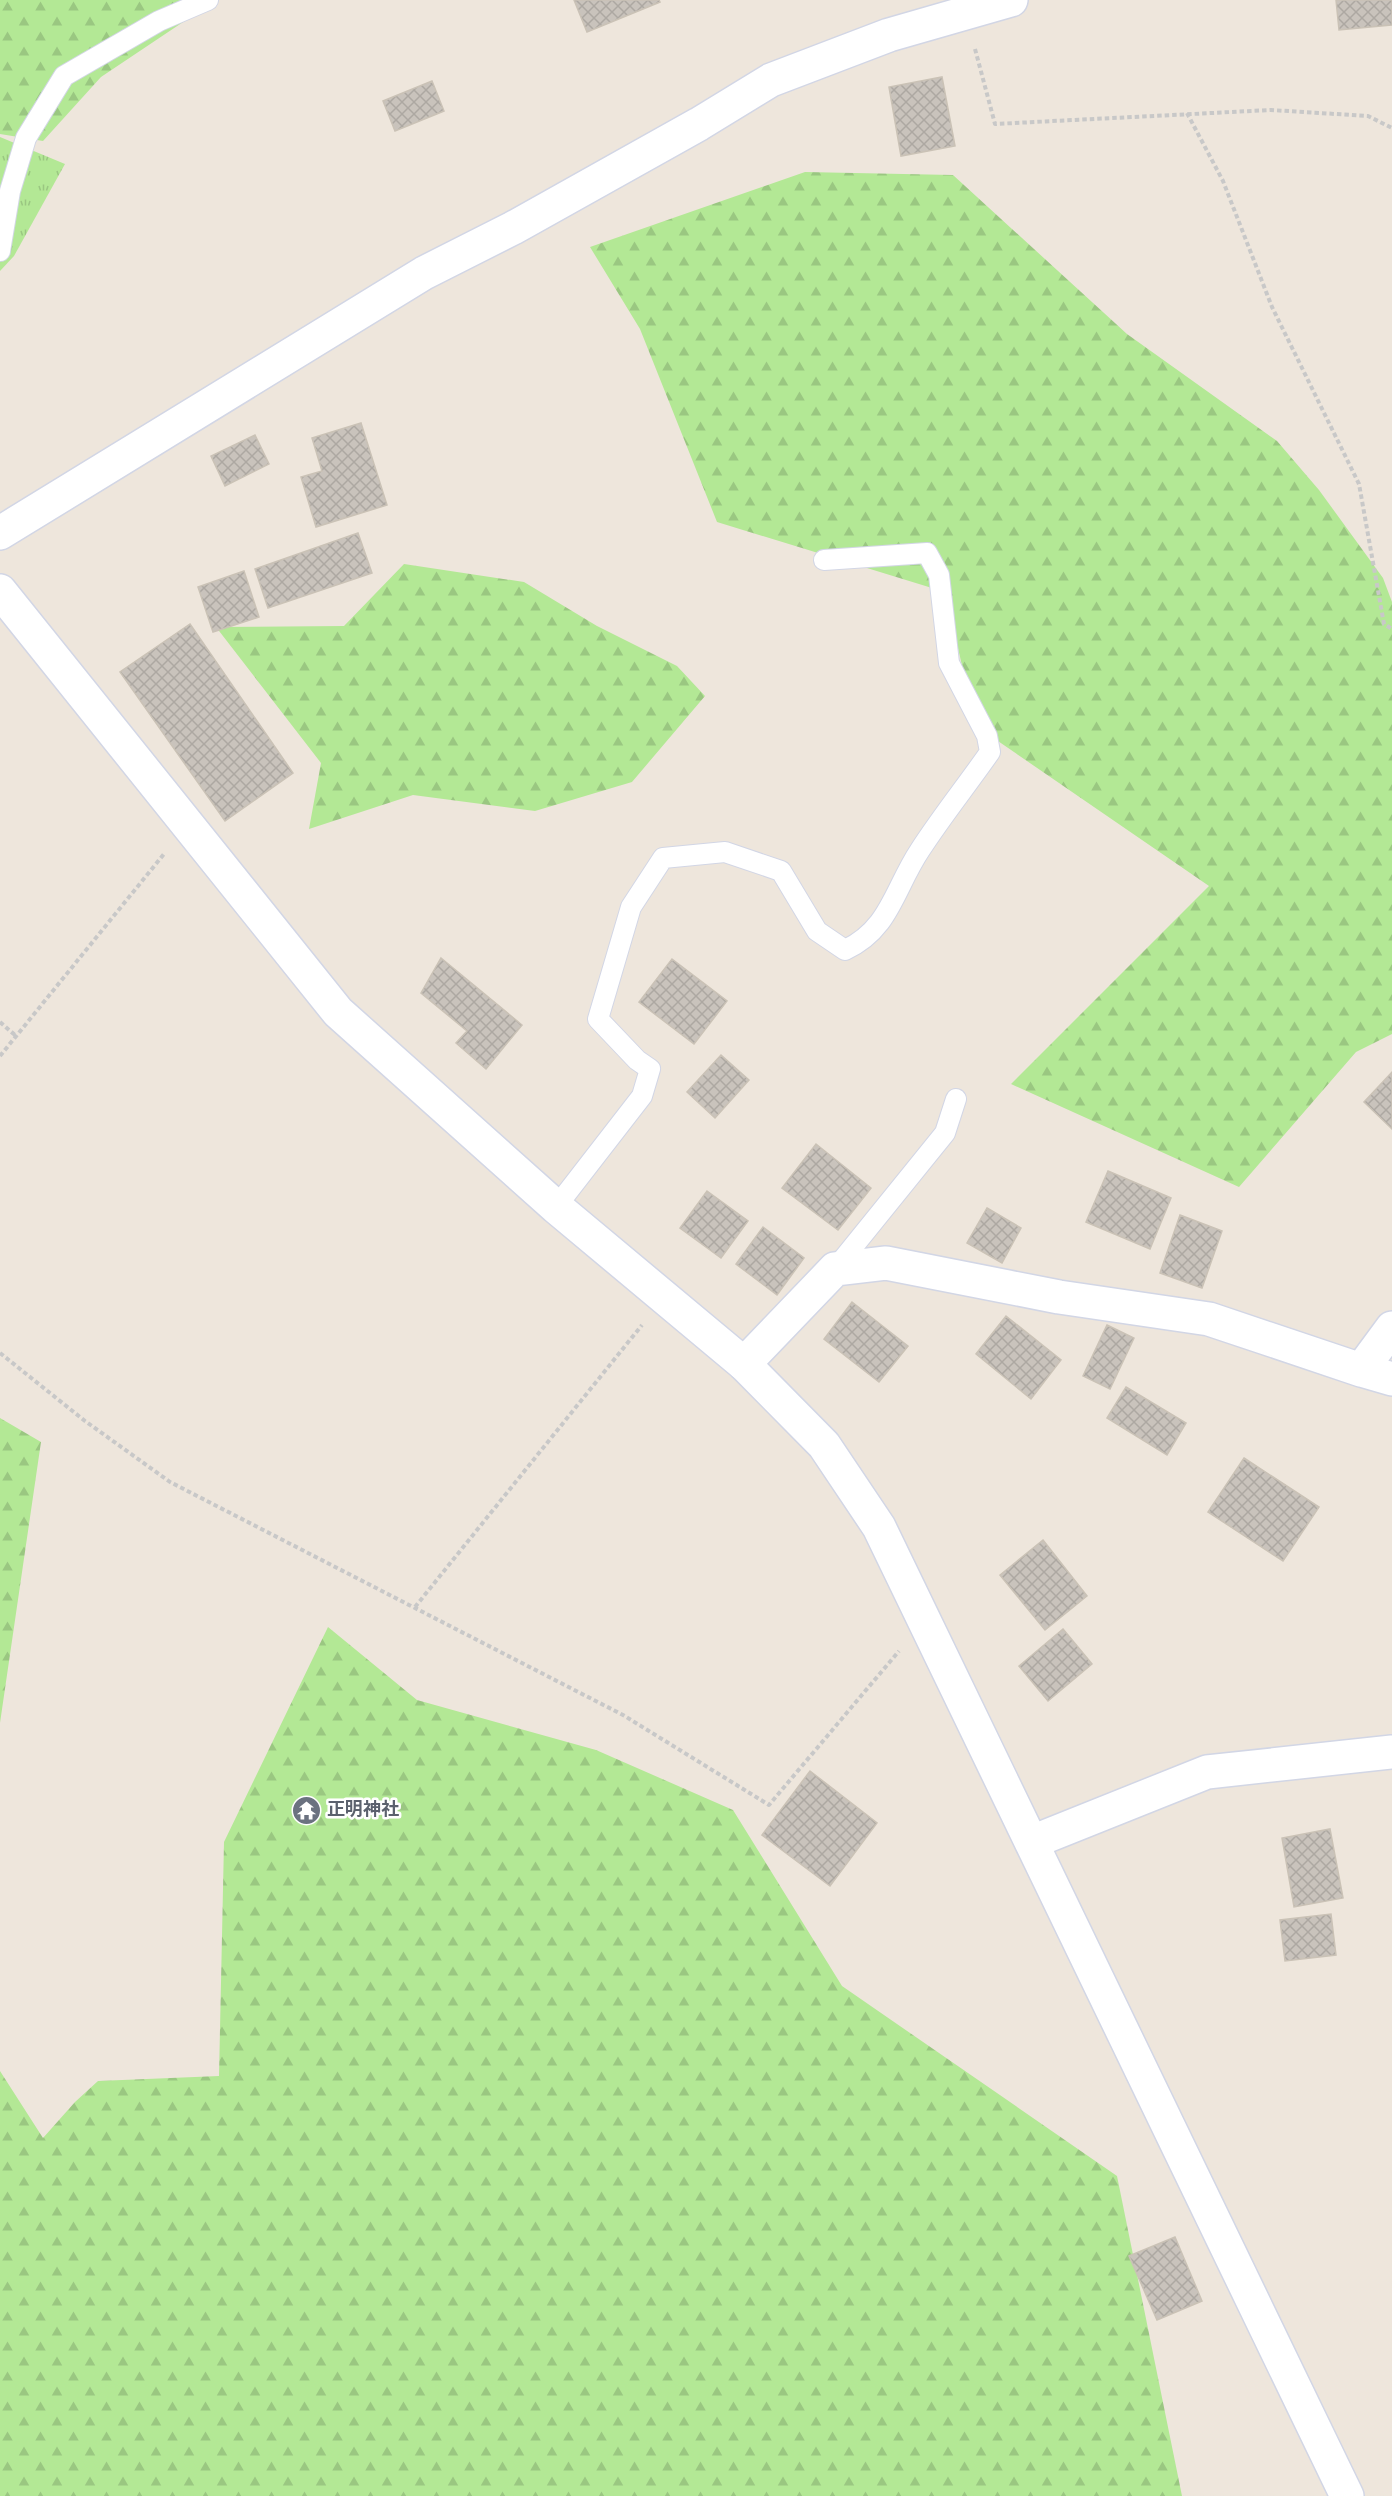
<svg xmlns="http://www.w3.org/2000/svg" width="1392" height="2496" font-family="Overpass,'Noto Sans JP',sans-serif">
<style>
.grass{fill:url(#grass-tufts)}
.forest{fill:url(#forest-firs)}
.building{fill:url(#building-cross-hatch);stroke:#cac2b6;stroke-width:1.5}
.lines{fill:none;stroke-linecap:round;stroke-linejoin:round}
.service-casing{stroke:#d2d6e5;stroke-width:22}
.minor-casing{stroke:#d2d6e5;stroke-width:36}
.tertiary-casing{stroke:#d2d6e5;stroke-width:36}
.path{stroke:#c8c8c8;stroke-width:4;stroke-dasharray:4.5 3;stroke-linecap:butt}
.service{stroke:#fff;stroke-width:20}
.minor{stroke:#fff;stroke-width:33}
.tertiary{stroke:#fff;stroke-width:33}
.labels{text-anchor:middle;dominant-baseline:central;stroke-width:5;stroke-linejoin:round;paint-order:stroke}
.worship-label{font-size:18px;font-weight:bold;fill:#5b616d;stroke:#fff;text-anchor:start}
</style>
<defs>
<pattern id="grass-tufts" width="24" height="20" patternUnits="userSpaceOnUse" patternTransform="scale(1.5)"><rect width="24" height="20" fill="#b3e895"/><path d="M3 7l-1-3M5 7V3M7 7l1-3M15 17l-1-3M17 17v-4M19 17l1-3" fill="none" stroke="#9ac781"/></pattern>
<pattern id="forest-firs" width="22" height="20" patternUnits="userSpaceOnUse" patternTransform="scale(1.5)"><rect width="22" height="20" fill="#b3e895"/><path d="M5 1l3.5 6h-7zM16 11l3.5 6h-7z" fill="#9ac781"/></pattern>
<pattern id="building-cross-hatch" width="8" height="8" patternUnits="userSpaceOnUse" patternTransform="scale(1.5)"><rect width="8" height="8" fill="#c9c3bc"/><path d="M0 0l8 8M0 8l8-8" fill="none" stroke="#ada8a2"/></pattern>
</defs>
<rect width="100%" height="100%" fill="#eee6dc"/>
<path class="grass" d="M0,137L65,164L14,256L0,271Z"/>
<path class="forest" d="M0,0H216L101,77L43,141L0,134Z
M805,172L953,175L1127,334L1277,441L1319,490L1383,578L1392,602V1034L1356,1052L1239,1187L1011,1084L1209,886L976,726L945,592L717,522L640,329L590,247Z
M404,564L524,582L597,626L677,666L705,696L632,782L535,811L413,795L309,829L321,763L216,627L344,626Z
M0,1418L41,1442L0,1723Z
M328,1627L417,1700L596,1750L733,1810L842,1986L1117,2176L1182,2496H0V2071L43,2138L75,2102L98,2081L219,2076L224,1842Z"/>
<path class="building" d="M574,0H659L660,2L587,32Z
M1336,0H1392V25L1339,30Z
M942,77L955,146L901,156L889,87Z
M432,81L444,111L395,131L383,101Z
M361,423L387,505L316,527L301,477L322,471L312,438Z
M255,435L269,464L225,486L211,456Z
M358,533L372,573L268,608L255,569Z
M244,571L259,617L213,632L198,587Z
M190,624L293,773L225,821L120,672Z
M441,958L522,1025L486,1069L456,1043L467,1031L421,993Z
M672,959L727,1001L694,1044L639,1002Z
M721,1055L749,1080L715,1118L687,1092Z
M1392,1072V1129L1364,1102Z
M816,1144L871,1188L838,1230L782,1188Z
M1108,1171L1171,1198L1150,1249L1086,1222Z
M707,1191L748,1221L721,1258L680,1228Z
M987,1208L1021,1228L1002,1263L967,1243Z
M1180,1215L1222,1231L1202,1288L1160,1273Z
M763,1227L804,1258L777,1295L736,1264Z
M852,1302L908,1346L879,1382L824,1339Z
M1006,1316L1061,1360L1031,1399L976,1354Z
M1107,1325L1134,1338L1110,1389L1083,1376Z
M1126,1387L1186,1423L1167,1455L1107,1418Z
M1244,1458L1319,1507L1283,1561L1208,1512Z
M1043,1540L1087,1596L1045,1630L1000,1575Z
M1063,1629L1092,1664L1048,1701L1019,1666Z
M810,1771L877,1823L830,1886L762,1835Z
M1330,1829L1343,1898L1294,1907L1282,1838Z
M1331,1914L1336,1955L1285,1961L1280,1920Z
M1175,2237L1202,2301L1157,2320L1129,2256Z"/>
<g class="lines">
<defs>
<path id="service" d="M0,251L10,191L26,138L64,76L159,21L208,0
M556,1207L642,1096L650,1069L637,1060L598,1019L631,907L663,858L725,852L781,871L817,931L845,950C890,929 894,889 920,850C942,816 967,785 990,752L987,736L949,663L939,575L927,553L824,560
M835,1269L945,1133L956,1099"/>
<path id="minor" d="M0,533L424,273L513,228L699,124L771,80L889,35L1011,0
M1392,1328L1361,1370L1392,1379
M744,1364L835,1269L886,1263L1059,1297L1209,1319L1361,1370
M1032,1842L1207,1772L1392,1752"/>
<path id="tertiary" d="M0,591L338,1012L556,1207L744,1364L824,1445L879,1527L1347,2496"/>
</defs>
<use href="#service" class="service-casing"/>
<use href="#minor" class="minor-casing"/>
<use href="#tertiary" class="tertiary-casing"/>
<path class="path" d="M975,49L995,124L1271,110L1368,116L1392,128
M1187,113L1223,181L1272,307L1359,484L1384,624L1392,629
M0,1022L16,1036
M0,1056L164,854
M0,1353L85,1421L170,1482L623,1715L769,1805L899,1651
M415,1607L642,1325"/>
<use href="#service" class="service"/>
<use href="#minor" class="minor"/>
<use href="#tertiary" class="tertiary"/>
</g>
<defs>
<symbol id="temple-disc" viewBox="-11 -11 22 22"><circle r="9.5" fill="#6b7280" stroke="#fff"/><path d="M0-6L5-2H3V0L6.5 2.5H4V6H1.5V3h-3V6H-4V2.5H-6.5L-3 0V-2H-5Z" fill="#fff"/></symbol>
</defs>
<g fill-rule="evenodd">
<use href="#temple-disc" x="290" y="1794" width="33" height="33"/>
</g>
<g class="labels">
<g class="worship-label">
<text x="327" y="1810">正明神社</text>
</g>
</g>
</svg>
